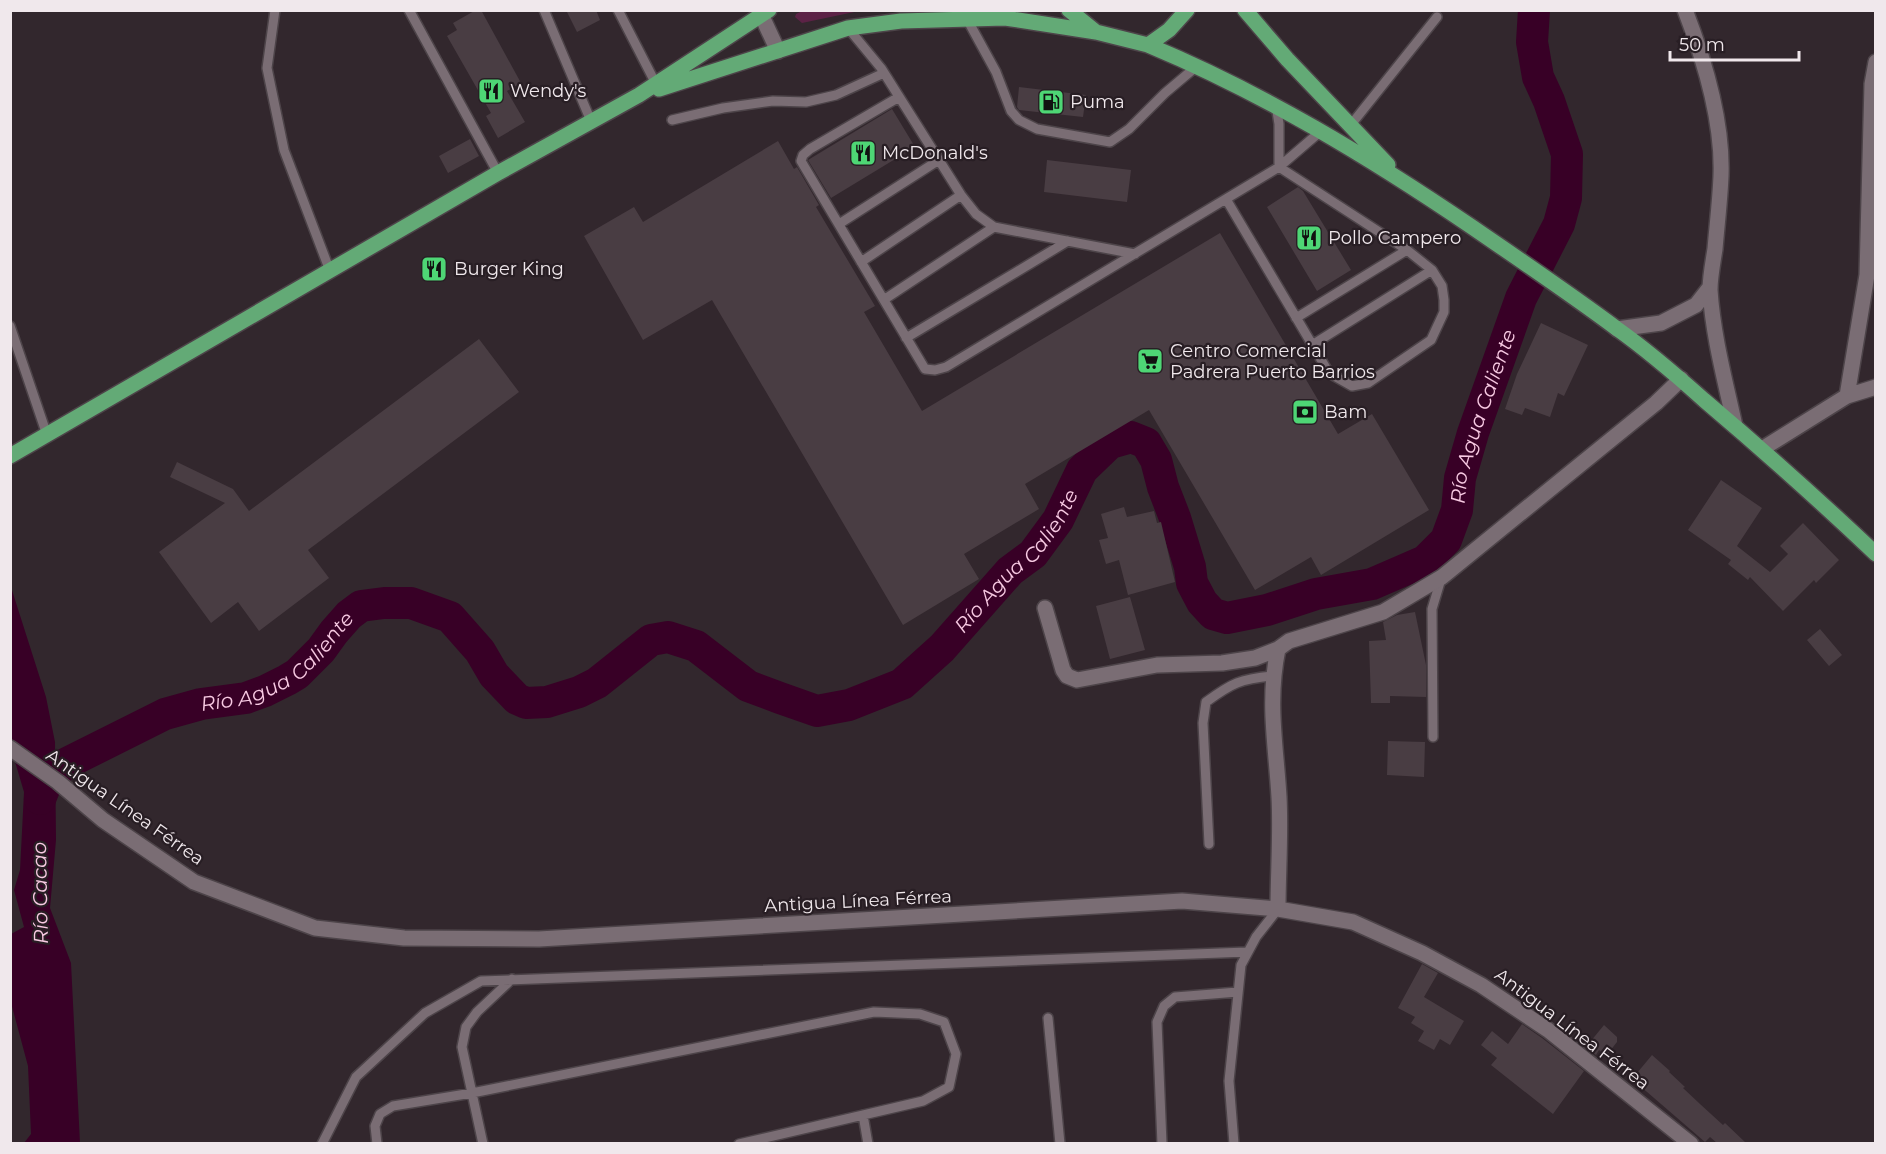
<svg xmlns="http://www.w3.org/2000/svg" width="1886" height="1154" font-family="Montserrat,sans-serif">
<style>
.green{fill:#5c2246}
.water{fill:#380026}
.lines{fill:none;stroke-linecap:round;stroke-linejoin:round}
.river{stroke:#380026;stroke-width:32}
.building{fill:#493d43}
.lane-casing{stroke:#4d4449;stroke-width:12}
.street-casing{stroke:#4d4449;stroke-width:18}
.primary-casing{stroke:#4d4449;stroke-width:18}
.lane{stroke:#7a6d74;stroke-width:9}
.street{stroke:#7a6d74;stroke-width:15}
.primary{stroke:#63aa76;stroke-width:15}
.labels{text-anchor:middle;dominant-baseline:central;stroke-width:4.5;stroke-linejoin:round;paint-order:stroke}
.poi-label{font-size:18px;fill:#f0e8ec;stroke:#281e24;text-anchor:start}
.street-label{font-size:18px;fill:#f0e8ec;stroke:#281e24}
.water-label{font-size:20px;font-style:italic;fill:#f8cae3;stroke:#281e24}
</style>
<rect width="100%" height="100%" fill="#32272d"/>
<path class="green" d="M802,11V10L859,11L802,23L795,17L796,14Z"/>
<path class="water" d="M10,584L46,697L55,742L56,840L50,908L71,963L80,1143H24L31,1134L28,1066L10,999L11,934L24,927L14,890L20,870L24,792L11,748Z"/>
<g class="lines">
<path class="river" id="s1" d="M40,799L48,779L65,764L165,714L201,704L246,698L265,691L287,680L297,674L321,650L334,632L349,615L361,606L384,603H411L450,617L480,651L494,675L517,699L526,703L547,702L579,692L597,683L651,640L668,637L696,646L748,686L780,698L817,711L849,705L902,684L942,648L1010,571L1033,554L1058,520L1082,470L1110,443L1131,437L1146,443L1156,460L1163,487L1175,518L1190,567L1192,583L1202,602L1213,614L1227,618L1267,610L1316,594L1372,584L1425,561L1446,540L1457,510L1460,478L1473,433L1521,298L1559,224L1566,198L1567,154L1549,101L1538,77L1532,42L1534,10"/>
</g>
<path class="building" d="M476,10H481L521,83L507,91L525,122L498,138L486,116L491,113L447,36L457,30L453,23Z
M566,10H596L600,20L577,32Z
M1019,87L1086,95L1083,117L1019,110L1017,107Z
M892,109L915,147L831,198L808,160Z
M470,139L479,156L448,173L439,156Z
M778,141L794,169L797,167L819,205L816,207L875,306L864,312L922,411L1220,233L1338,434L1372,414L1429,510L1321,575L1311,557L1255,590L1149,410L1025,484L1039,509L964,554L979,579L903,625L712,300L643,340L584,236L634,207L643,222Z
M1047,160L1131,170L1127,202L1044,192Z
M1298,187L1303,191L1351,270L1317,291L1267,207Z
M1541,323L1588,345L1564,396L1558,393L1550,417L1525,408L1522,415L1505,409L1517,374Z
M479,339L519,392L308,550L329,578L259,631L238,602L211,623L159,552L225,503L170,477L177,462L233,489L249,511Z
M1721,480L1762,508L1737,546L1770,572L1788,554L1780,546L1803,523L1839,560L1816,583L1814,580L1783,611L1750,577L1748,580L1728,564L1731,560L1688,530Z
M1124,507L1127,517L1154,511L1157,523L1161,522L1175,582L1128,595L1119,560L1106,564L1099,540L1108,538L1101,514Z
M1130,597L1145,650L1110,659L1096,606Z
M1415,612L1426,665V697L1390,696V703H1371L1369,641L1386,640L1383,622L1397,615Z
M1820,629L1842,655L1829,666L1807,640Z
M1388,741L1425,742L1424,777L1387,775Z
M1422,964L1438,973L1424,997L1464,1021L1450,1045L1440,1039L1434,1050L1418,1041L1424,1031L1411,1023L1415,1017L1398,1008Z
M1522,1024L1542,1038L1584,1071L1553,1114L1491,1065L1497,1058L1481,1045L1492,1031L1508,1044Z
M1604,1025L1617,1037V1042L1606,1056L1599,1050L1596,1055L1586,1047Z
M1652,1055L1670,1071L1669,1072L1685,1087L1683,1088L1700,1104L1723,1125L1725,1123L1746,1143H1717L1710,1137L1705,1142L1632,1079Z"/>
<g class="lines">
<defs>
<path id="lane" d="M275,10L267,68L284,150L330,271
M409,10L498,173
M544,10L591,121
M618,10L656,84
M967,19L996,72L1011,111L1019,120L1037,129L1110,142L1129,129L1165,93L1197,66
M848,28L881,68L961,195L976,214L994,227L1135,254
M899,97L810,149L803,155L801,161L925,369L935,370L946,367L1279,167L1321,131
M1276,105L1279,124V167
M672,120L723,108L773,101L806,102L836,95L884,73
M1350,126L1437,17
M1226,199L1329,373L1352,386L1368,383L1431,340L1444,312V300L1442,286L1432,270L1407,250L1279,167
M839,224L939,160
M861,262L961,195
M885,299L994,227
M1296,318L1407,250
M10,326L47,435
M906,338L1068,241
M1312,345L1432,270
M1433,737L1432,609L1441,579
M1209,844L1203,723L1206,702C1232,683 1240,679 1273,676
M1048,1018L1060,1144
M863,1115L868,1144
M322,1144L356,1077L425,1013L481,981L1247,952
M377,1144L375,1126L380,1114L393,1106L472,1093L874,1012L920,1014L944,1022L956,1054L949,1087L923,1101L739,1144
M483,1144L462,1047L466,1027L477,1012L512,979
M1162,1144L1157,1022L1164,1006L1175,997L1238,992
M1234,1144L1229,1081L1241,965L1256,937L1278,909"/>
<path id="street" d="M759,10L778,51
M1685,10C1704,59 1723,123 1721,176C1720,200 1717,225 1715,249C1713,262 1710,277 1710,290C1713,336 1725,380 1735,426
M1617,329L1661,323L1696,305L1710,287
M1847,396L1867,275L1872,84L1876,62
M1762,449L1847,396L1876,387
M1045,608L1063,670L1067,676L1077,680L1157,665L1222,663L1255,658L1278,649
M10,748L58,782L103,820L194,882L315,928L404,938L539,939L1182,901L1278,909L1353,922L1422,953L1481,985L1548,1030L1691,1144
M1278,909C1278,872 1281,834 1279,797C1276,745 1267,702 1278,649L1289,641L1383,612L1442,577L1656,403L1681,379"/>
<path id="primary" d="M1069,10L1096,32L1148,45L1169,30L1187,10
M1245,10L1287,59L1388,165
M1148,45C1263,93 1369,157 1472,227C1520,260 1569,293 1616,328C1647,350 1676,375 1704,400C1763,450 1820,501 1876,554
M659,89L848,28L901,21L1005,18L1096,32
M10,456L498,173L639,95L769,10"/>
</defs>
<use href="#lane" class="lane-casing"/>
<use href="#street" class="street-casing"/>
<use href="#primary" class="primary-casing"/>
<use href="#lane" class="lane"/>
<use href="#street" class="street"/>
<use href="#primary" class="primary"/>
</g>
<defs>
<symbol id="restaurant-square" viewBox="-11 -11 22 22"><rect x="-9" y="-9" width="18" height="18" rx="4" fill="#4ed675" stroke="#281e24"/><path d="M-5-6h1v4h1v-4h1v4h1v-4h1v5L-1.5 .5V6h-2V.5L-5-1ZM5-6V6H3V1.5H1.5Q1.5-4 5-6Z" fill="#111"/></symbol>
<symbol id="fuel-square" viewBox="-11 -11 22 22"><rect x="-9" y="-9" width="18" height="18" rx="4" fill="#4ed675" stroke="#281e24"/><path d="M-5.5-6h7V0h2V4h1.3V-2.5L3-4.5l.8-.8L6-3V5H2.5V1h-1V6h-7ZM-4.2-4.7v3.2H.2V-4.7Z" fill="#111"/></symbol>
<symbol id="supermarket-square" viewBox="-11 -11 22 22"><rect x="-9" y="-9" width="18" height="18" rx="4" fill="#4ed675" stroke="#281e24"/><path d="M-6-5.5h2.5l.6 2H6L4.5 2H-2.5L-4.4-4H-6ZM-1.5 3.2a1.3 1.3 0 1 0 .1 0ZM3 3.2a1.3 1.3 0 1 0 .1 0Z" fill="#111"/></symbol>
<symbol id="bank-square" viewBox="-11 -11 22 22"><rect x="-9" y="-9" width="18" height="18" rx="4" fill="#4ed675" stroke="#281e24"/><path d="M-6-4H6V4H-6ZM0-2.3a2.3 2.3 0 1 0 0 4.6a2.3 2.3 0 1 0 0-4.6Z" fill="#111"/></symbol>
</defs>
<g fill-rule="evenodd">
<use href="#restaurant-square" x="476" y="76" width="30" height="30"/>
<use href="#fuel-square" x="1036" y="87" width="30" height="30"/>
<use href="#restaurant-square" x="848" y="138" width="30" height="30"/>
<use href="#restaurant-square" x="1294" y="223" width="30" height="30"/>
<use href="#restaurant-square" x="419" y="254" width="30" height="30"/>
<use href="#supermarket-square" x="1135" y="346" width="30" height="30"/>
<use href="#bank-square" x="1290" y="397" width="30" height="30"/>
</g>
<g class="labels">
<g class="poi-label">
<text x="510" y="91">Wendy's</text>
<text x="1070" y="102">Puma</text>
<text x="882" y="153">McDonald's</text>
<text x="1328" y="238">Pollo Campero</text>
<text x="454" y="269">Burger King</text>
<text x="1170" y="351">Centro Comercial<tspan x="1170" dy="21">Padrera Puerto Barrios</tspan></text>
<text x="1324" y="412">Bam</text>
</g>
<g class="street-label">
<text transform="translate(125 807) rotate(35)">Antigua Línea Férrea</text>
<text transform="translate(858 901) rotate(-3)">Antigua Línea Férrea</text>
<text transform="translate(1572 1029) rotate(37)">Antigua Línea Férrea</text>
</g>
<g class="water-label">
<text stroke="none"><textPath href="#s1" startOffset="1942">Río Agua Caliente</textPath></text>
<text stroke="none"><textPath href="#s1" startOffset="1185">Río Agua Caliente</textPath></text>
<text stroke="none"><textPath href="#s1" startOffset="284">Río Agua Caliente</textPath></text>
<text transform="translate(40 893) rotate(-91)">Río Cacao</text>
</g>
</g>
<rect width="1886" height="1154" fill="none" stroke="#f0e8ec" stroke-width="24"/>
<path d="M1670 51v9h129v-9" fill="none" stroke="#f0e8ec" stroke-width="3"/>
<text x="1679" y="51" font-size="18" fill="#f0e8ec" stroke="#281e24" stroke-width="4.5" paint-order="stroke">50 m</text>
</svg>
